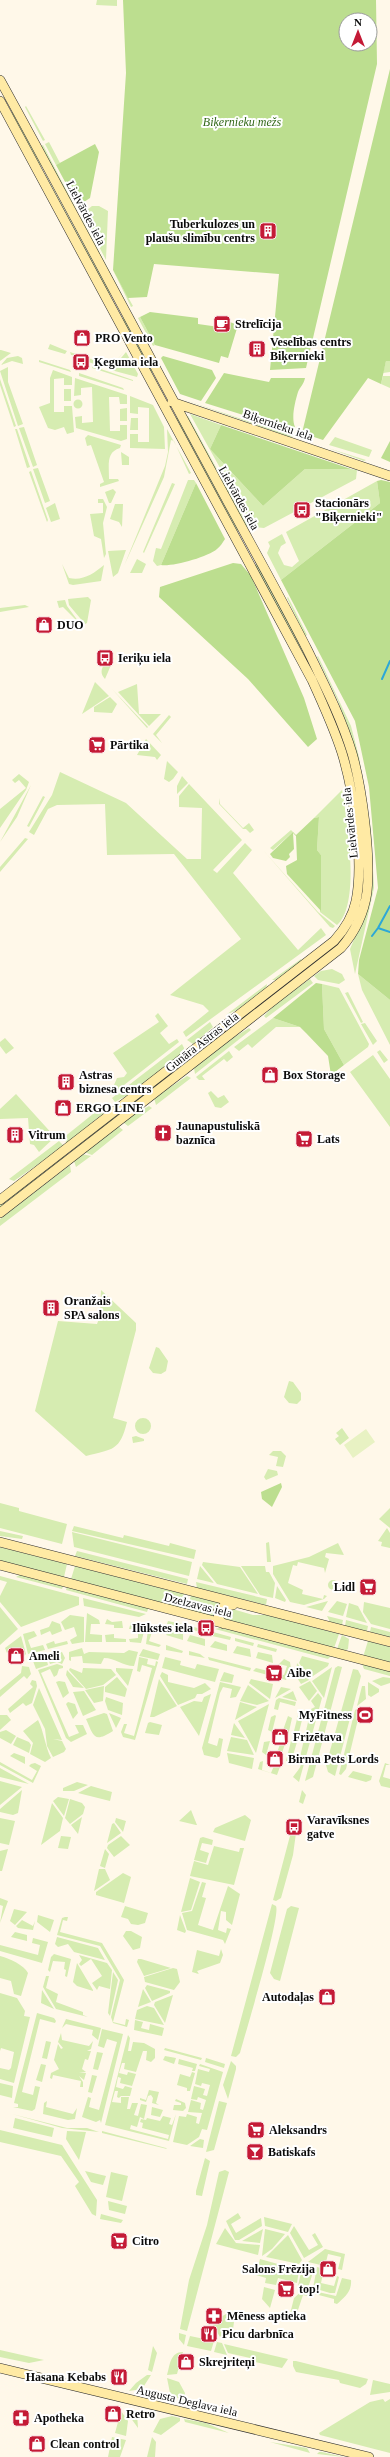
<svg xmlns="http://www.w3.org/2000/svg" width="390" height="2457" font-family="'Times New Roman',serif">
<style>
.green{fill:#d6ecb1}
.forest{fill:#bcde8f;fill-rule:evenodd}
.pitch{fill:#e8f2c3}
.lines{fill:none;stroke-linecap:round;stroke-linejoin:round}
.stream{stroke:#2ca7d7;stroke-width:2}
.secondary-casing{stroke:#2d2d2d;stroke-width:10}
.secondary{stroke:#ffeaa4;stroke-width:9}
.labels{text-anchor:middle;dominant-baseline:central;stroke-width:4;stroke-linejoin:round;paint-order:stroke}
.park-label{font-size:12px;font-style:italic;fill:#326718;stroke:#fff}
.street-label{font-size:12px;fill:#0b0b0b;stroke:#fff}
.poi-label{font-size:12px;font-weight:bold;fill:#0b0b0b;stroke:#fff;text-anchor:start}
</style>
<rect width="100%" height="100%" fill="#fff8e9"/>
<path class="green" d="M97,0H117V6L96,5Z
M26,106L45,140L43,141L25,107Z
M13,112L41,165L38,166L11,114Z
M49,142L60,163L56,165L45,144Z
M43,145L77,211L76,212L40,147Z
M45,174L110,293L108,294L43,175Z
M92,206H99L108,211L106,260L82,214Z
M80,216L129,308L78,217Z
M113,270L133,306L131,307Z
M125,317L154,372H151L122,319Z
M140,317L155,345L153,346L138,318Z
M50,344L67,351L65,354L48,349Z
M0,350H1L11,353L0,361Z
M125,350L110,369L79,359L80,356L71,355L70,352L112,366Z
M126,352L138,374L137,377L111,370Z
M18,356L22,358L23,364L12,361L1,365L7,358Z
M39,360L70,370L71,372L39,362Z
M386,361H390V372L383,373Z
M92,366L133,380V381L92,368Z
M8,367V382L23,424L18,426L0,371Z
M53,370L72,377V385H64V378L54,379V412H64V406H72L74,432L67,434L64,427L55,430L48,428L39,407L50,403V378Z
M79,373L123,388L124,390L79,376Z
M383,376H390V388L381,384Z
M75,378L127,395V404H120L119,397H109L110,431H120V425H127V439L121,441L76,428L75,417L82,416V423L93,422L92,387L81,388V395L74,396Z
M0,379L16,426L14,427L0,385Z
M64,389H71V401H64Z
M130,396L153,405L164,427L165,449L130,448V434H138V442H149V408L138,407V414L130,413Z
M182,399L293,436L290,437Z
M73.5 404a4.5 4.5 0 1 1 9 0a4.5 4.5 0 1 1-9 0Z
M127,408V421H120V409Z
M190,414L221,425L210,449L263,506L305,469H351L357,470L356,479L264,528L253,527Z
M188,416L248,526L246,527L186,417Z
M178,417L240,530L237,531L175,418Z
M131,418H138V430H130Z
M24,427L37,465L33,467L19,428Z
M15,429H17L30,467L27,468Z
M167,429L191,473L189,474L174,441L171,440L164,477L124,566L165,466L168,452Z
M88,435L121,445L120,448C106,452 109,465 109,479H118L119,481L100,487V484L104,482L91,445L87,446L85,438Z
M335,437L372,450L369,457L329,445Z
M328,448L366,460L364,461Z
M121,452L129,457V465H122Z
M38,468L50,501L45,503L33,469Z
M31,471L48,520L47,522L29,472Z
M188,480H194L196,483L161,565L157,566L153,561L156,548L161,549Z
M377,481L380,503L281,580L267,553L270,546L268,542L282,534L286,543L281,546L278,553L284,565L292,567L299,561L286,532Z
M172,483L175,484L144,553L143,552Z
M113,489L116,492L111,503H109L105,492Z
M98,499H103L107,507L103,523L106,554L104,558L101,539L94,536L90,514L103,513V503H98Z
M55,503L60,519L51,522L46,508Z
M115,504H123L122,527L119,522L110,519Z
M126,550L118,573L113,577L108,551Z
M137,559L146,564L142,573H130Z
M62,564L69,578C83,581 93,574 104,565L101,581L73,585L69,584Z
M258,564C289,622 327,680 346,744C356,778 360,813 363,848C365,882 365,917 340,942V940L348,928L361,865L333,717L327,701L255,565Z
M88,597L91,600L87,623L85,624L69,605L68,599Z
M288,597L307,635L305,636L287,598Z
M65,600L67,606L81,625L63,607L59,608L57,601Z
M25,605L29,607L0,612V608Z
M109,656L114,658L105,679C97,671 105,664 109,656Z
M318,656L351,726L359,757L371,830L374,888L355,974L350,949L369,904L357,757L338,701L317,657Z
M95,682L109,696L82,714Z
M137,684L139,714H161L149,726L118,692Z
M112,689L148,727L147,728Z
M110,697L117,704L112,713L94,712V707Z
M169,715L171,717L156,735L162,743L153,734Z
M146,739L161,755L157,760L155,757L137,755Z
M167,761L178,772L173,779L169,782L164,779Z
M60,772L126,803L187,859H201L202,808L179,807V796L189,784L242,840L213,870L217,873L245,843L252,850L233,873L298,950L321,928L326,935L186,1037L183,1032L209,1011L203,1005L170,995L241,939L174,854L107,855L105,804L57,805L48,809L34,835L29,832L52,795Z
M19,774L29,782L26,790L0,828V809L26,788L19,780L15,783L12,780Z
M182,776L188,783L177,794V786Z
M31,785L17,817L0,842Z
M342,790C347,819 361,904 337,925L320,912L321,855L317,850L319,817L314,818Z
M43,796L45,797L29,827L27,826Z
M220,798V804L243,828L249,823L254,830L250,833L246,829H243L219,804Z
M291,830L296,835L293,832L273,850L270,848Z
M25,838L28,839L0,872V867Z
M263,850L318,912L335,926L333,928L330,927Z
M301,959L302,961L277,980H272Z
M332,969L342,974L345,980L339,984L318,980L314,976L321,971Z
M358,974L390,1000V1045L362,990Z
M310,979L313,983L266,1018L264,1016L276,1003Z
M267,984L266,989L243,1007L226,1015Z
M322,984L339,988L369,1044L368,1047L344,1065L324,1029Z
M278,989L280,991L72,1152L71,1150Z
M348,992L363,1022L361,1023L345,993Z
M158,1013L168,1026L160,1033L169,1044L177,1039L179,1042L110,1096L116,1089L114,1085L117,1078L124,1077L127,1073L113,1053L159,1022L155,1016Z
M273,1018L300,1027H276L252,1048L248,1044L239,1051L234,1047Z
M210,1022L213,1027L193,1044L187,1040Z
M365,1023L377,1041L373,1045L361,1024Z
M249,1028L251,1030L195,1074L194,1068L228,1041Z
M5,1038L14,1048L6,1054L0,1046V1042Z
M182,1044L184,1048L183,1054L135,1091L115,1102L112,1098Z
M380,1050L388,1060L384,1063L377,1052Z
M229,1051L233,1057L227,1062L224,1059L202,1076L205,1080H199L196,1077Z
M373,1055L390,1079V1127L350,1072Z
M187,1076L191,1078L156,1105L154,1098Z
M211,1091L218,1098L224,1095L229,1102L221,1108L215,1107L208,1093Z
M16,1094L55,1137L39,1152L34,1145L30,1144L28,1118L0,1119V1109Z
M108,1102L110,1108L67,1143L63,1138Z
M149,1106L152,1108L128,1126L124,1123L125,1119Z
M118,1126L123,1130L92,1155L84,1152Z
M59,1141L64,1146L14,1181L9,1179Z
M66,1154L67,1156L0,1208V1205Z
M82,1154L91,1156L76,1167L74,1161Z
M70,1165L71,1172L0,1226V1219Z
M101,1290L136,1323V1330L113,1418L127,1422C120,1451 113,1449 86,1456L35,1411L58,1321L97,1324L100,1316Z
M156,1347L159,1348L168,1361L166,1371L161,1374L153,1373L149,1368Z
M289,1381L293,1382L301,1393V1400L297,1404L289,1403L284,1397Z
M135 1426a8 8 0 1 1 16 0a8 8 0 1 1-16 0Z
M342,1428L349,1438L340,1445L335,1439L339,1436L336,1433Z
M136,1436L144,1439V1441L133,1443L132,1437Z
M273,1451H281L286,1456L283,1467L276,1466L278,1457L269,1455Z
M268,1469L277,1471L278,1475L266,1480L264,1477Z
M0,1503L19,1508V1511L67,1524L62,1544L0,1528Z
M390,1508V1528L379,1519Z
M74,1526L123,1538L124,1535L169,1546L170,1543L196,1550L194,1559L72,1531Z
M387,1528L390,1533V1548L381,1546L382,1542L378,1541Z
M0,1531L23,1536L22,1539L0,1536Z
M72,1532L192,1562L189,1576L74,1547Z
M269,1542L271,1562H267L266,1543Z
M338,1543L344,1555L326,1553L325,1557L329,1559L325,1573L324,1568L298,1562L297,1566L293,1565L288,1583L303,1590L302,1594L323,1599L324,1595L327,1596L324,1599L304,1605L290,1602L273,1574V1566L309,1557Z
M0,1547L67,1564L64,1577L0,1561Z
M77,1551L188,1579L187,1584L75,1556Z
M203,1562L240,1567L258,1594L217,1584L202,1565Z
M75,1566L184,1594L180,1608L71,1579Z
M200,1566L214,1583L197,1579Z
M241,1566H265L266,1572H269L275,1583L273,1598L260,1595Z
M21,1574L63,1586L62,1589L16,1577Z
M0,1576L79,1597V1605L21,1627L0,1602V1596L7,1582L0,1580Z
M328 1585a5 5 0 1 1 10 0a5 5 0 1 1-10 0Z
M196,1582L267,1599L266,1605L197,1588Z
M277,1586L286,1600L285,1602L275,1598Z
M67,1587L147,1607L148,1609L147,1612L66,1590Z
M191,1595L219,1602L214,1618L187,1610Z
M83,1598L146,1614L139,1617L84,1606Z
M328,1601L322,1611L306,1607Z
M337,1601L347,1604L343,1616L328,1612Z
M364,1602L390,1608V1629L371,1624L363,1612Z
M349,1603L358,1606L367,1623L346,1617Z
M0,1607L18,1629L0,1645Z
M229,1608L253,1615H268L339,1634L334,1648L223,1619L221,1611Z
M87,1613L99,1620L100,1624H91L90,1634L102,1635V1642H85Z
M70,1615L84,1617V1642L72,1644L70,1640L77,1636L74,1627L65,1630L61,1622Z
M327,1616L343,1620L342,1625L330,1622Z
M107,1619L112,1622L122,1621L123,1628H114V1625L105,1624Z
M346,1620L368,1626L367,1631L345,1626Z
M52,1621L60,1624L62,1631L52,1635L50,1631L41,1635L40,1630L49,1627Z
M168,1621L187,1625L186,1629L167,1624Z
M131,1622L146,1624L141,1643L130,1642L129,1639L138,1638V1629H129Z
M153,1626L160,1628L161,1634L152,1632L149,1641L161,1645L159,1647L146,1644L148,1630Z
M190,1626L209,1631V1634L189,1629Z
M223,1627L332,1655L328,1659L215,1629Z
M371,1627L390,1632V1637L370,1632Z
M170,1630L183,1634V1640L166,1635Z
M34,1631L37,1636L28,1640L31,1648L43,1645L45,1650L28,1654L23,1634Z
M213,1632L231,1637L230,1640L212,1636Z
M114,1634V1638L126,1639V1642H106L105,1635Z
M190,1635L205,1639V1646L187,1641Z
M342,1635L349,1639L348,1649L344,1651L337,1649Z
M21,1636L26,1654L19,1661L17,1658L20,1655L14,1648L7,1653L5,1648Z
M235,1638L254,1643L253,1646L235,1641Z
M54,1641L55,1644L67,1641L68,1644L48,1649L46,1644Z
M215,1641L227,1645V1651L210,1647Z
M368,1641L390,1647V1663L363,1657Z
M258,1644L277,1649L276,1652L257,1647Z
M166,1645L183,1651L182,1653L166,1650Z
M237,1646L250,1649L251,1657L233,1653Z
M82,1648L84,1654L89,1652L124,1653L129,1650L138,1652L134,1666C123,1666 115,1658 104,1658L101,1664L83,1663L82,1656L71,1657V1661L69,1660V1652Z
M143,1649L160,1654L158,1660L139,1656Z
M189,1651L200,1654L205,1658L189,1655Z
M62,1652L65,1658L62,1664L57,1662L50,1664L47,1656Z
M258,1652L272,1655L273,1663L256,1658Z
M302,1656L329,1663L328,1666L310,1678L299,1663Z
M46,1657L48,1665L36,1669L33,1661Z
M139,1657L148,1659L147,1664L155,1666L156,1661L158,1662L135,1740L123,1737L121,1732L124,1724H127L124,1733L134,1736L152,1668L142,1665L140,1672L137,1671Z
M165,1657L181,1661L180,1665L195,1669L197,1664L219,1669L215,1682L162,1668Z
M208,1657L251,1668L250,1671L209,1660Z
M284,1659L290,1662L291,1669L286,1680L253,1671L256,1668L284,1675L287,1666L279,1664Z
M297,1663L309,1680L301,1684L296,1676Z
M57,1664L63,1666V1668L59,1669L57,1675L54,1677L50,1669L41,1673L69,1737L79,1733L75,1725H83L87,1734L71,1742L66,1738L38,1670Z
M362,1664L390,1671V1676L364,1669Z
M22,1666L29,1667L31,1674L27,1679L24,1676L0,1697V1690L21,1673Z
M338,1666L342,1667L313,1777L305,1781L335,1668Z
M332,1667L324,1698L312,1681Z
M70,1668L82,1673L83,1668L111,1669L116,1675L103,1685L86,1689L69,1670Z
M116,1668L133,1669L128,1686L116,1671Z
M353,1669L358,1670L361,1676L335,1776L328,1772L326,1765Z
M67,1670L84,1688L73,1687L66,1675Z
M162,1672L168,1675V1682L194,1688L205,1683L211,1689L202,1694H197L195,1698L178,1705L160,1676Z
M224,1672L234,1675L232,1683L220,1681Z
M117,1677L127,1689L125,1697L105,1692V1687Z
M383,1677L390,1678V1683L381,1686L372,1681Z
M159,1679L177,1706L154,1717H150Z
M251,1679L273,1684L270,1699L249,1683Z
M32,1680L36,1681L37,1686L32,1703L26,1706L23,1703L10,1713L8,1709L33,1687L30,1684Z
M59,1681L65,1682L69,1693L63,1698L56,1682Z
M310,1681L317,1691L309,1701L299,1687Z
M220,1682L241,1687L236,1697L230,1698L232,1689L223,1687L220,1693L208,1743L217,1746L219,1738L223,1739L220,1756L217,1758L204,1755L202,1748Z
M368,1682L379,1689V1692L371,1697L368,1695Z
M248,1685L269,1701L257,1705L240,1701Z
M104,1686L103,1701L94,1703L85,1690Z
M362,1686H365L366,1699L357,1706Z
M281,1687L291,1689L275,1698Z
M39,1688L62,1740L53,1739L62,1741L66,1749L64,1752L53,1757L47,1746L45,1729L33,1705Z
M84,1691L96,1710L83,1716L73,1692Z
M293,1691L297,1701L282,1697Z
M318,1693L322,1698L299,1782L293,1777C297,1771 304,1766 300,1757L311,1709L315,1707L311,1701Z
M211,1694L199,1736L180,1707L194,1701L202,1702L204,1697Z
M106,1697L123,1703L122,1715L108,1710L105,1701Z
M279,1698L296,1702L295,1706L280,1702L278,1710L274,1709L276,1700Z
M68,1702L75,1704L78,1713L73,1719L66,1704Z
M240,1702L257,1707L235,1720Z
M269,1704L256,1753L238,1721Z
M361,1707L346,1769L341,1775L339,1774L355,1710Z
M299,1711L304,1712L297,1740L292,1739Z
M104,1713L107,1714L113,1731C94,1743 94,1737 86,1719Z
M109,1713L121,1718L116,1728Z
M0,1715H7L11,1720L0,1730Z
M275,1715L276,1716L272,1732L268,1730L271,1717Z
M288,1716L292,1718L288,1736H285L282,1733Z
M38,1720C44,1732 45,1746 51,1758L45,1762L30,1754L33,1743L23,1731Z
M150,1722L162,1725L159,1735L145,1733L148,1723Z
M234,1723L245,1738L231,1735Z
M6,1730L16,1736L11,1744L0,1738V1732Z
M17,1737L29,1742L31,1745L29,1753L13,1745Z
M231,1737L247,1740L254,1755L227,1751Z
M282,1739L286,1741L280,1759L276,1755Z
M270,1741L266,1755L262,1752L264,1742Z
M291,1741L297,1742L291,1762L286,1761Z
M14,1753L25,1757V1764L10,1756Z
M227,1753L254,1758L252,1769L229,1763Z
M276,1761L281,1764L277,1775L258,1769L260,1762L263,1761L262,1770L271,1773Z
M0,1762L32,1780L37,1771L29,1766L31,1764L35,1763L41,1766L33,1783L0,1765Z
M385,1763L390,1765H386L383,1777L390,1779V1788L381,1786L379,1781Z
M0,1768L29,1784L0,1777Z
M353,1771L372,1776L371,1780L366,1782L348,1777Z
M0,1781L22,1787L0,1805Z
M77,1782L88,1785L74,1791H63V1788Z
M91,1786L112,1792L110,1801L78,1793Z
M22,1790L18,1813L13,1815L0,1812V1809Z
M302,1790L306,1795L303,1804L299,1802Z
M58,1797L69,1799L64,1816L53,1801Z
M70,1799L82,1803L85,1807L83,1814L70,1824L65,1818Z
M52,1803L63,1818L60,1831L41,1845Z
M191,1810L197,1825H196L179,1821Z
M245,1815L251,1820L245,1841L213,1832L215,1828Z
M82,1817L78,1834L71,1825Z
M0,1818L15,1821L9,1845L0,1843Z
M116,1818L126,1821L123,1832L115,1822Z
M114,1823L121,1833L107,1843L112,1824Z
M291,1832L296,1833L293,1855L281,1898L276,1901L273,1900Z
M61,1836L71,1837L68,1849L58,1848Z
M121,1836L130,1845L114,1857L107,1848L108,1845Z
M203,1837L213,1840L212,1845L202,1843L200,1850L209,1853L206,1863L194,1860L200,1838Z
M214,1846L239,1852L240,1848H244L234,1885L190,1876L194,1861L208,1865Z
M8,1849L2,1871H0V1851Z
M105,1849L109,1854L105,1868L100,1866Z
M99,1869H105L110,1880L94,1891Z
M123,1873L131,1877L124,1903L96,1895V1892Z
M190,1878L200,1882L191,1910L181,1912Z
M202,1882L206,1883L202,1897L206,1898L198,1925L213,1930L228,1886L240,1894L232,1925L226,1920V1912L221,1911L218,1930L226,1933L227,1928L231,1929L225,1944L223,1940L187,1930L182,1913L192,1911Z
M0,1898L8,1901L0,1923L3,1906L0,1905Z
M272,1904L276,1906C281,1916 245,2034 240,2053L236,2057L231,2056Z
M125,1906L148,1913L145,1923L138,1925L131,1924L128,1919L121,1917Z
M291,1906L299,1908L280,1981L274,1979L270,1973L287,1909Z
M14,1909L27,1912L15,1925L10,1921Z
M38,1915L54,1920L50,1932L37,1922Z
M180,1915L186,1931L185,1933L177,1930Z
M65,1917H68L67,1921L63,1920L60,1932L102,1943L124,1980L113,2022L125,2025L126,2019L129,2020L127,2027L113,2023L111,2017L120,1980L100,1946L57,1935L62,1918Z
M22,1920L33,1926L35,1921L33,1930L18,1928L16,1926Z
M126,1931H131L142,1937L140,1948L133,1950L123,1936Z
M15,1932L27,1935V1941L11,1937Z
M57,1937L98,1948L105,1960L74,1952L68,1944L58,1947L55,1944Z
M33,1938L48,1942L42,1963L0,1951V1945L38,1955L40,1945L32,1943Z
M221,1949L223,1955L220,1963L197,1971L199,1974L192,1972L197,1950L219,1956Z
M54,1954L71,1959L67,1977L65,1976L66,1970L64,1969L65,1962L53,1961L50,1972L48,1970L51,1957Z
M79,1955L107,1963L112,1970L110,1989L99,1986L97,1990L92,1983L102,1976L91,1959L81,1966L79,1964L82,1960Z
M0,1956C9,1958 24,1965 28,1973L21,1996L14,1994L11,1981L0,1978Z
M138,1959H141L171,1968L144,1976L137,1962Z
M77,1963L93,1990V1991L77,1986L73,1982Z
M173,1968L177,1969L180,1982L174,1990L145,1982L144,1977Z
M113,1972L118,1980L110,2016L108,2013Z
M46,1976H49L46,1988L58,1994L56,2002L83,2012V2015L88,2017L56,2009L43,1987Z
M147,1985L170,1991V1993L152,2001L145,1988Z
M143,1989L151,2002L138,2007Z
M42,1990L54,2009L41,2003Z
M0,1993L17,1998L25,2011L24,2016L30,2017L14,2083L0,2079V2068L9,2070L11,2068L14,2052L1,2048L0,2051Z
M173,1995L165,2023L154,2005L155,2002Z
M147,2006L154,2008L164,2025L135,2019L137,2010Z
M37,2013L54,2018L56,2021L55,2023L40,2019L22,2092L33,2095L35,2086L40,2087L35,2109L32,2111L13,2107H18V2104L14,2103L15,2099Z
M66,2019L101,2028L98,2040L92,2035L93,2030L66,2024L62,2028Z
M135,2020L143,2022L141,2028L149,2030L150,2024L164,2028L162,2036L134,2030Z
M102,2029L123,2034L101,2123L100,2120L96,2122L82,2117L88,2097L91,2098L89,2107L99,2110L117,2042L107,2039L104,2048L98,2046Z
M61,2033L62,2040L89,2046L93,2041L91,2049L87,2051H91L88,2060L85,2059L82,2069L86,2072L79,2073H86L84,2080L79,2076L83,2082V2087H80L81,2081L53,2075L52,2079L50,2078L51,2073L59,2069L60,2071L54,2060L58,2044L61,2049L63,2048L58,2042Z
M128,2035L130,2038L128,2051H131L133,2042L144,2043L155,2049V2058L151,2062L146,2060L147,2051H143L136,2072L124,2069L125,2063H122L119,2073L127,2075L128,2072L136,2074L132,2086L120,2083L121,2078L118,2077L116,2087L123,2089L125,2086L132,2088L130,2096H121L119,2098L117,2097L118,2091H115L112,2102L121,2103V2097H129L127,2109L113,2107L130,2109L132,2103H138L134,2115L138,2116L141,2104L147,2105L144,2119L140,2117L137,2127L131,2125L130,2129L168,2139L169,2135L142,2128L143,2123L140,2122L141,2119L146,2120L147,2118L160,2121L163,2116L171,2118L169,2124L172,2125L176,2114L169,2141L105,2125Z
M46,2041L51,2042L47,2059L42,2058Z
M165,2048L202,2058L201,2060L164,2050Z
M97,2052L103,2053L98,2070L93,2069Z
M165,2056L176,2058L174,2064L163,2060Z
M206,2058L225,2064L224,2068L205,2062Z
M179,2059L197,2064L195,2071H192L193,2068L178,2064Z
M231,2061L236,2066V2069L228,2099L223,2085Z
M41,2064L46,2065L42,2082L36,2080Z
M200,2064L223,2072L207,2130L202,2129L199,2137L187,2145L173,2142L179,2116L186,2117L187,2114L197,2117L196,2123L199,2124L202,2113L188,2112L191,2100L201,2103L200,2109L203,2110L206,2100L198,2097L197,2100L191,2099L194,2086L205,2089L203,2095L207,2096L210,2085L202,2083L201,2086L195,2084L198,2069L209,2072L210,2069L199,2066Z
M192,2072L195,2073L190,2091H187V2088L177,2085L180,2074L190,2077Z
M92,2075L97,2076L92,2093L88,2092Z
M0,2083L13,2086L12,2098L0,2095Z
M149,2090L159,2092L156,2103L159,2105L152,2103L153,2098L151,2095L148,2096L146,2102L140,2100V2098L146,2100Z
M176,2099L185,2103L186,2108L183,2111L173,2110L174,2105H181V2103L175,2101Z
M47,2101L46,2107L73,2114L77,2108L75,2119L68,2120L43,2114L44,2103Z
M219,2101L227,2103L214,2150L206,2152Z
M152,2107L163,2110L160,2117L151,2115Z
M12,2114L67,2128H87L99,2132L62,2128Z
M15,2118L54,2128L52,2137L13,2128Z
M0,2130L62,2145L97,2200L96,2216L92,2214L75,2186L79,2182L61,2156L0,2142Z
M67,2131L86,2132L79,2160L66,2139Z
M102,2131L166,2148L167,2149L102,2133Z
M200,2139L204,2140L203,2148L190,2146Z
M205,2158L210,2161L202,2196L196,2195V2191Z
M225,2170L229,2172L187,2331L180,2329L189,2280L207,2225L219,2172Z
M85,2171L106,2176L103,2185L91,2182Z
M111,2172L128,2176L122,2201L106,2197Z
M108,2201L127,2206L125,2214L109,2210Z
M238,2213L241,2218L231,2224L236,2233L261,2218L262,2226L239,2240H235L226,2221Z
M101,2214L123,2220L121,2223L100,2219Z
M264,2217L292,2224L288,2232L265,2226Z
M294,2226L309,2250L318,2245L312,2235L315,2233L323,2247L304,2258L290,2233Z
M225,2228L236,2243L260,2245L258,2255L216,2244Z
M263,2229L260,2243L242,2241Z
M265,2229L285,2234L272,2249L262,2256Z
M288,2235L302,2260L299,2264L266,2257Z
M325,2249L345,2254L342,2270L338,2269L341,2257L328,2254L325,2266L308,2262Z
M260,2259L299,2270L297,2283L278,2278L276,2285L265,2283L266,2278L256,2275Z
M307,2264L315,2266L308,2288L298,2286L302,2268Z
M317,2267L324,2269L321,2283L334,2286L337,2276L339,2277L335,2293H330L313,2288Z
M342,2278L351,2280C352,2291 345,2297 337,2304L334,2303V2299L311,2293L308,2296L303,2295L297,2313L290,2314L294,2298L304,2289L336,2296Z
M264,2287L275,2290L270,2308L262,2299Z
M228,2313L234,2322L233,2329L220,2337L213,2325L217,2323L215,2320Z
M179,2333L186,2335L184,2345L179,2339Z
M190,2336L214,2341L211,2351L187,2346Z
M217,2342L222,2343L227,2355L214,2352Z
M224,2344L288,2359L282,2368L251,2361L250,2358L228,2353Z
M153,2346L157,2353L152,2372L148,2370Z
M0,2350L44,2360L29,2363L0,2357Z
M183,2352L177,2374L167,2375C170,2365 170,2352 183,2352Z
M293,2361H296L368,2379L366,2384L360,2388L340,2383L339,2380L296,2372L293,2366Z
M147,2375H151L142,2389L129,2391L136,2383Z
M167,2378L179,2382L185,2393L184,2402L170,2393Z
M373,2380L390,2384V2392L370,2395Z
M383,2399L385,2402L390,2399V2453L320,2435L319,2433L370,2402Z
M126,2408L137,2413L138,2428L125,2410Z
M121,2411L128,2421L126,2436L115,2433Z
M172,2416L180,2418V2421L161,2435L153,2432L160,2419Z
M184,2419L206,2423L229,2433L185,2422Z
M112,2437L126,2440L120,2457H108Z
M152,2437L156,2442L155,2457H147Z
M270,2442L307,2448L310,2453Z
M319,2452H322L344,2457L317,2454Z"/>
<path class="forest" d="M123,0H376L377,64L306,368L270,370L279,274L154,264L147,297L128,298L113,270L126,73ZM346,20H370V44H346Z
M390,69V361H386L381,384L368,378L323,440L302,433Z
M95,144L99,152L90,198L78,206L56,165Z
M150,312L198,318V324L226,328L227,321L238,325L228,358L221,356L219,363L155,345L140,317Z
M163,356L212,370L216,378L201,401L180,394L161,358Z
M224,373L269,382L271,378H305C304,384 300,387 298,392C295,402 291,418 295,427L294,431L205,403Z
M221,425L351,469H305L263,506L210,449Z
M390,441V462L381,458Z
M381,480L390,482V1000L358,974L359,960L378,888L369,787L355,721L281,580L380,503L377,481Z
M196,483L225,539C223,542 220,547 217,549C208,557 172,567 161,565Z
M233,563L241,564L251,576L304,698L317,739L308,747L248,679L159,597L160,587Z
M319,817L317,850L321,855V911L287,874L286,866L297,860L296,836L293,833L294,849L289,854L290,857L286,861L273,858L270,854L293,832L296,835L314,818Z
M316,983L322,984L324,1029L344,1065L331,1075L328,1056L306,1033L300,1027L273,1018Z
M281,1483L282,1487L272,1507L262,1499L261,1492Z"/>
<path class="pitch" d="M366,1429L375,1442L353,1458L344,1445Z"/>
<g class="lines">
<path class="stream" d="M382,679L390,661
M378,928L390,932
M372,936L378,928L390,906"/>
<defs>
<path id="secondary" d="M0,80C75,216 147,353 221,489C250,543 280,596 308,651C324,684 341,717 352,753C362,788 371,855 367,892C364,913 355,932 341,948L0,1213
M0,101L312,680C323,704 334,728 342,753C354,792 364,862 356,901C353,916 344,930 334,941L0,1200
M172,402L390,476
M0,1542L390,1642
M0,1565L390,1667
M224,1624L219,1620L218,1611L224,1606L233,1605
M0,2368L369,2457"/>
</defs>
<use href="#secondary" class="secondary-casing"/>
<use href="#secondary" class="secondary"/>
</g>
<defs>
<symbol id="building-square" viewBox="-11 -11 22 22"><rect x="-9" y="-9" width="18" height="18" rx="4" fill="#c41a36" stroke="#fff"/><path d="M-4-6H4V6H1V3H-1V6H-4ZM-2.5-4.3h1.7v1.8h-1.7ZM.8-4.3h1.7v1.8H.8ZM-2.5-1h1.7V.8h-1.7ZM.8-1h1.7V.8H.8Z" fill="#fff"/></symbol>
<symbol id="cafe-square" viewBox="-11 -11 22 22"><rect x="-9" y="-9" width="18" height="18" rx="4" fill="#c41a36" stroke="#fff"/><path d="M-5.5-4.5H6V0H3Q3 3.5 0 3.5H-2.5Q-5.5 3.5-5.5 0ZM3-3.2v2h1.7v-2ZM-6 4.5H4V6H-6Z" fill="#fff"/></symbol>
<symbol id="shop-square" viewBox="-11 -11 22 22"><rect x="-9" y="-9" width="18" height="18" rx="4" fill="#c41a36" stroke="#fff"/><path d="M-5-2.5h2.3a2.7 3.5 0 0 1 5.4 0H5L5.5 6h-11ZM-1.5-2.5h3a1.5 2.3 0 0 0-3 0Z" fill="#fff"/></symbol>
<symbol id="bus-square" viewBox="-11 -11 22 22"><rect x="-9" y="-9" width="18" height="18" rx="4" fill="#c41a36" stroke="#fff"/><path d="M-5-6H5V4H4V6H2V4H-2V6H-4V4H-5ZM-3.5-4V0h7V-4ZM-3.5 1.2v1.5H-2V1.2ZM2 1.2v1.5H3.5V1.2Z" fill="#fff"/></symbol>
<symbol id="supermarket-square" viewBox="-11 -11 22 22"><rect x="-9" y="-9" width="18" height="18" rx="4" fill="#c41a36" stroke="#fff"/><path d="M-6-5.5h2.5l.6 2H6L4.5 2H-2.5L-4.4-4H-6ZM-1.5 3.2a1.3 1.3 0 1 0 .1 0ZM3 3.2a1.3 1.3 0 1 0 .1 0Z" fill="#fff"/></symbol>
<symbol id="church-square" viewBox="-11 -11 22 22"><rect x="-9" y="-9" width="18" height="18" rx="4" fill="#c41a36" stroke="#fff"/><path d="M-1.2-6h2.4v3.5h3.3v2.4h-3.3V6h-2.4V-.1h-3.3v-2.4h3.3Z" fill="#fff"/></symbol>
<symbol id="stadium-square" viewBox="-11 -11 22 22"><rect x="-9" y="-9" width="18" height="18" rx="4" fill="#c41a36" stroke="#fff"/><path d="M0-5a6.5 5 0 1 0 0 10a6.5 5 0 1 0 0-10ZM-3.5-1.8h7v3.6h-7Z" fill="#fff"/></symbol>
<symbol id="bar-square" viewBox="-11 -11 22 22"><rect x="-9" y="-9" width="18" height="18" rx="4" fill="#c41a36" stroke="#fff"/><path d="M-6-5H6L.8 .8V4.5H3.5V6h-7V4.5H-.8V.8Z" fill="#fff"/></symbol>
<symbol id="pharmacy-square" viewBox="-11 -11 22 22"><rect x="-9" y="-9" width="18" height="18" rx="4" fill="#c41a36" stroke="#fff"/><path d="M-2-6h4v4h4v4h-4v4h-4v-4h-4v-4h4Z" fill="#fff"/></symbol>
<symbol id="restaurant-square" viewBox="-11 -11 22 22"><rect x="-9" y="-9" width="18" height="18" rx="4" fill="#c41a36" stroke="#fff"/><path d="M-5-6h1v4h1v-4h1v4h1v-4h1v5L-1.5 .5V6h-2V.5L-5-1ZM5-6V6H3V1.5H1.5Q1.5-4 5-6Z" fill="#fff"/></symbol>
</defs>
<g fill-rule="evenodd">
<use href="#building-square" x="258" y="221" width="20" height="20"/>
<use href="#cafe-square" x="212" y="314" width="20" height="20"/>
<use href="#shop-square" x="72" y="328" width="20" height="20"/>
<use href="#building-square" x="247" y="339" width="20" height="20"/>
<use href="#bus-square" x="71" y="352" width="20" height="20"/>
<use href="#bus-square" x="292" y="500" width="20" height="20"/>
<use href="#shop-square" x="34" y="615" width="20" height="20"/>
<use href="#bus-square" x="95" y="648" width="20" height="20"/>
<use href="#supermarket-square" x="87" y="735" width="20" height="20"/>
<use href="#shop-square" x="260" y="1065" width="20" height="20"/>
<use href="#building-square" x="56" y="1072" width="20" height="20"/>
<use href="#shop-square" x="53" y="1098" width="20" height="20"/>
<use href="#church-square" x="153" y="1123" width="20" height="20"/>
<use href="#building-square" x="5" y="1125" width="20" height="20"/>
<use href="#supermarket-square" x="294" y="1129" width="20" height="20"/>
<use href="#building-square" x="41" y="1298" width="20" height="20"/>
<use href="#supermarket-square" x="358" y="1577" width="20" height="20"/>
<use href="#bus-square" x="196" y="1618" width="20" height="20"/>
<use href="#shop-square" x="6" y="1646" width="20" height="20"/>
<use href="#supermarket-square" x="264" y="1663" width="20" height="20"/>
<use href="#stadium-square" x="355" y="1705" width="20" height="20"/>
<use href="#shop-square" x="270" y="1727" width="20" height="20"/>
<use href="#shop-square" x="265" y="1749" width="20" height="20"/>
<use href="#bus-square" x="284" y="1817" width="20" height="20"/>
<use href="#shop-square" x="317" y="1987" width="20" height="20"/>
<use href="#supermarket-square" x="246" y="2120" width="20" height="20"/>
<use href="#bar-square" x="245" y="2142" width="20" height="20"/>
<use href="#supermarket-square" x="109" y="2231" width="20" height="20"/>
<use href="#shop-square" x="318" y="2259" width="20" height="20"/>
<use href="#supermarket-square" x="276" y="2279" width="20" height="20"/>
<use href="#pharmacy-square" x="204" y="2306" width="20" height="20"/>
<use href="#restaurant-square" x="199" y="2324" width="20" height="20"/>
<use href="#shop-square" x="176" y="2352" width="20" height="20"/>
<use href="#restaurant-square" x="109" y="2367" width="20" height="20"/>
<use href="#shop-square" x="103" y="2404" width="20" height="20"/>
<use href="#pharmacy-square" x="11" y="2408" width="20" height="20"/>
<use href="#shop-square" x="27" y="2434" width="20" height="20"/>
</g>
<g class="labels">
<g class="park-label">
<text x="242" y="122">Biķernieku mežs</text>
</g>
<g class="street-label">
<text transform="translate(86 213) rotate(62)">Lielvārdes iela</text>
<text transform="translate(278 425) rotate(19)">Biķernieku iela</text>
<text transform="translate(239 498) rotate(61)">Lielvārdes iela</text>
<text transform="translate(350 823) rotate(-96)">Lielvārdes iela</text>
<text transform="translate(202 1042) rotate(-38)">Gunāra Astras iela</text>
<text transform="translate(198 1605) rotate(14)">Dzelzavas iela</text>
<text transform="translate(187 2401) rotate(13)">Augusta Deglava iela</text>
</g>
<g class="poi-label">
<text x="255" y="224" text-anchor="end">Tuberkulozes un<tspan x="255" dy="14">plaušu slimību centrs</tspan></text>
<text x="235" y="324">Strelīcija</text>
<text x="95" y="338">PRO Vento</text>
<text x="270" y="342">Veselības centrs<tspan x="270" dy="14">Biķernieki</tspan></text>
<text x="94" y="362">Ķeguma iela</text>
<text x="315" y="503">Stacionārs<tspan x="315" dy="14">"Biķernieki"</tspan></text>
<text x="57" y="625">DUO</text>
<text x="118" y="658">Ieriķu iela</text>
<text x="110" y="745">Pārtika</text>
<text x="79" y="1075">Astras<tspan x="79" dy="14">biznesa centrs</tspan></text>
<text x="283" y="1075">Box Storage</text>
<text x="76" y="1108">ERGO LINE</text>
<text x="176" y="1126">Jaunapustuliskā<tspan x="176" dy="14">baznīca</tspan></text>
<text x="28" y="1135">Vitrum</text>
<text x="317" y="1139">Lats</text>
<text x="64" y="1301">Oranžais<tspan x="64" dy="14">SPA salons</tspan></text>
<text x="355" y="1587" text-anchor="end">Lidl</text>
<text x="193" y="1628" text-anchor="end">Ilūkstes iela</text>
<text x="29" y="1656">Ameli</text>
<text x="287" y="1673">Aibe</text>
<text x="352" y="1715" text-anchor="end">MyFitness</text>
<text x="293" y="1737">Frizētava</text>
<text x="288" y="1759">Birma Pets Lords</text>
<text x="307" y="1820">Varavīksnes<tspan x="307" dy="14">gatve</tspan></text>
<text x="314" y="1997" text-anchor="end">Autodaļas</text>
<text x="269" y="2130">Aleksandrs</text>
<text x="268" y="2152">Batiskafs</text>
<text x="132" y="2241">Citro</text>
<text x="315" y="2269" text-anchor="end">Salons Frēzija</text>
<text x="299" y="2289">top!</text>
<text x="227" y="2316">Mēness aptieka</text>
<text x="222" y="2334">Picu darbnīca</text>
<text x="199" y="2362">Skrejriteņi</text>
<text x="106" y="2377" text-anchor="end">Hasana Kebabs</text>
<text x="126" y="2414">Retro</text>
<text x="34" y="2418">Apotheka</text>
<text x="50" y="2444">Clean control</text>
</g>
</g>
<g transform="translate(358 32)"><circle r="19" fill="#ffffff" stroke="#9d9d9d"/>
<path d="M0-3L7 15L0 10L-7 15Z" fill="#c41a36"/>
<text y="-6" font-size="11" font-weight="bold" text-anchor="middle" fill="#0b0b0b">N</text>
</g>
</svg>
